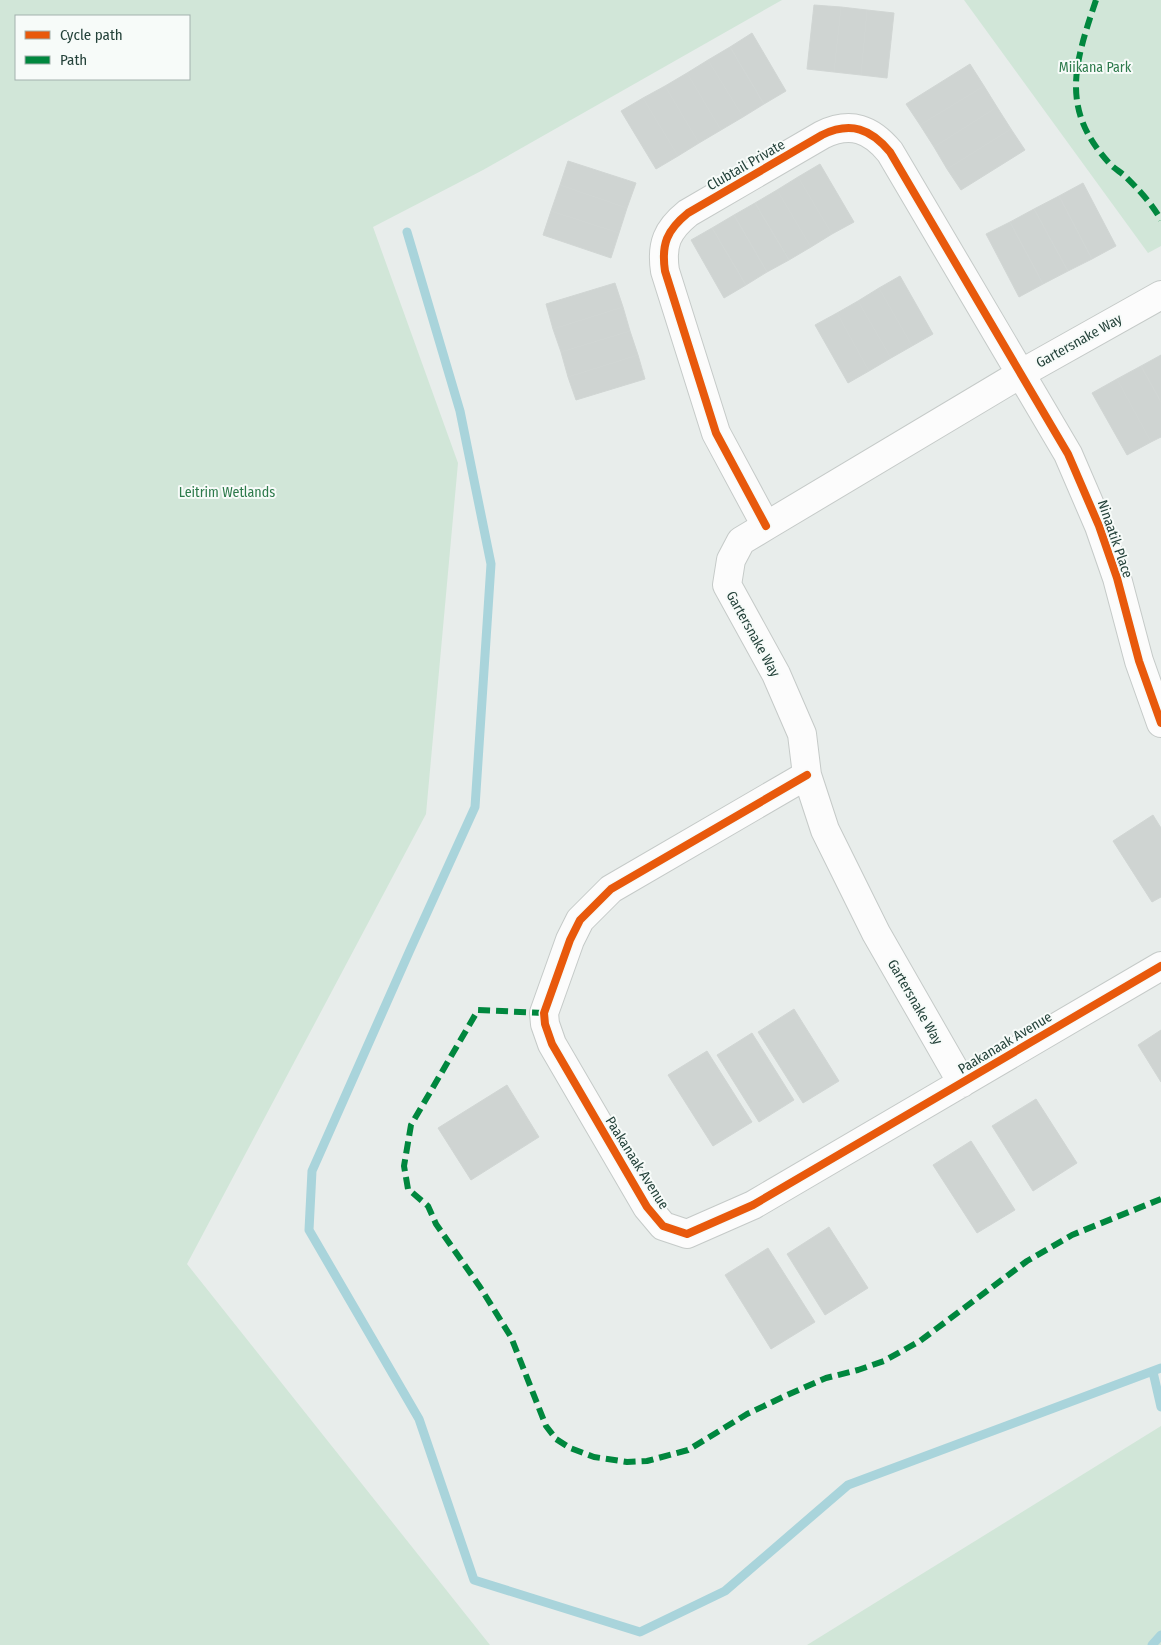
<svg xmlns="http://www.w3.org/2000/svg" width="1161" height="1645" font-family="'Fira Sans Condensed',sans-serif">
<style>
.green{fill:#d1e6d8;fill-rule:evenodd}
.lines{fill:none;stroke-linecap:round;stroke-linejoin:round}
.stream{stroke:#a9d4db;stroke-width:9}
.building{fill:#cfd4d2;stroke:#d1d6d4}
.minor-casing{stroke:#c5cac8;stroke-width:30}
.minor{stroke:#fcfcfc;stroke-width:28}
.quiet{stroke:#00873e;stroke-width:6;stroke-dasharray:12 6;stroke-linecap:butt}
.cycleway-casing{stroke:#f7fbf9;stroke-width:11}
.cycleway{stroke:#e8590c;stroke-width:8}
.labels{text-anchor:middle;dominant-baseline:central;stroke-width:4;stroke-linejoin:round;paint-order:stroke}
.park-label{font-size:14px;fill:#2d7a4b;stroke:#f7fbf9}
.street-label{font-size:14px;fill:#24423a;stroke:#f7fbf9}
</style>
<rect width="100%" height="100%" fill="#e8edeb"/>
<path class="green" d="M0,0H782L483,170L373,227L458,463L426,814L187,1264L490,1645H0ZM16,16H189V79H16Z
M964,0H1161V246L1148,253Z
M1161,1426V1645H807Z"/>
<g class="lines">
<path class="stream" d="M407,232L460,411L491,564L475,807L410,950L312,1171L309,1230L419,1419L474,1580L640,1632L725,1591L848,1485L1161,1368
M1153,1372L1161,1407
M1152,1645L1161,1635"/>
</g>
<path class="building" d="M814,5L841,7L834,72L807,69Z
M841,7L867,10L861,75L834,72Z
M867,10L894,13L887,78L861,75Z
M752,33L786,91L764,104L730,47Z
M730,47L764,104L743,117L708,60Z
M708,60L743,117L721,130L687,73Z
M970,64L984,86L920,125L906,104Z
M687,73L721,130L699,143L665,86Z
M665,86L699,143L678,156L643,98Z
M984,86L997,107L934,147L920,125Z
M643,98L678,156L656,169L621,111Z
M997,107L1011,129L947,169L934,147Z
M1011,129L1025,150L961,190L947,169Z
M568,161L636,183L627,208L560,185Z
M820,164L854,222L832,234L798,177Z
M798,177L832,234L811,247L777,190Z
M1083,183L1116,246L1092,259L1059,196Z
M560,185L627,208L619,233L551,211Z
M777,190L811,247L789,260L755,203Z
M1059,196L1092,259L1068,271L1034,209Z
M755,203L789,260L767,272L734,215Z
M1034,209L1068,271L1043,284L1010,222Z
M551,211L619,233L611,258L543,235Z
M734,215L767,272L746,285L712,228Z
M1010,222L1043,284L1019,297L986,234Z
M712,228L746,285L724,298L691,240Z
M900,276L933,334L912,346L879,288Z
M615,283L623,307L553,329L546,304Z
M879,288L912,346L891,358L858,301Z
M858,301L891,358L869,371L837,313Z
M623,307L630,331L561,352L553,329Z
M837,313L869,371L848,383L815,325Z
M630,331L638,355L568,377L561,352Z
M638,355L645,379L576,400L568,377Z
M1161,355V402L1141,366Z
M1141,366L1161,402V437L1151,442L1117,379Z
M1117,379L1151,442L1127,455L1092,393Z
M1153,815L1161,828V897L1152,902L1113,841Z
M794,1009L839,1081L803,1103L758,1032Z
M1161,1030V1082L1138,1045Z
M752,1033L794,1100L759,1122L717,1055Z
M707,1051L752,1122L713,1146L668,1075Z
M507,1085L539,1137L471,1180L438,1128Z
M1036,1099L1077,1163L1033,1191L992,1126Z
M971,1141L1015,1210L977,1233L933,1165Z
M829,1227L868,1288L825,1315L787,1254Z
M768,1248L815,1322L771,1349L725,1275Z"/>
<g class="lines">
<defs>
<path id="minor" d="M766,526L716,433L665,271C661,244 667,230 688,213L822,135C851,121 871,129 890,152L1068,454L1099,526L1117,578L1139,661L1161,723
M807,775L611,889L580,920L570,940L544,1013L545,1024L552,1044L647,1207L663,1226L687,1234L753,1205L1161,966
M962,1083L876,933L825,830L807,775L802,734L776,674L727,585L731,560L741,541L766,526L1022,373L1161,295"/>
</defs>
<use href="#minor" class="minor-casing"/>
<use href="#minor" class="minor"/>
<path class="quiet" d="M1096,0C1075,63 1059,109 1110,164C1115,169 1122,173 1127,178C1140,191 1152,204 1161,220
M544,1013L478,1010L411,1125L404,1166L408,1189L428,1206L436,1224L480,1287L511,1337L546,1426L556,1439L570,1448L594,1457L627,1462L647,1461L688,1450L747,1414L785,1396L826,1378L858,1370L884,1361L920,1341L1027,1261L1072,1235L1161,1199"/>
<defs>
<path id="cycleway" d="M766,526L716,433L665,271C661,244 667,230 688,213L822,135C851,121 871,129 890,152L1068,454L1099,526L1117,578L1139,661L1161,723
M807,775L611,889L580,920L570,940L544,1013L545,1024L552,1044L647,1207L663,1226L687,1234L753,1205L1161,966"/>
</defs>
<use href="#cycleway" class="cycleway-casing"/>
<use href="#cycleway" class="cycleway"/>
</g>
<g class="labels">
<g class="park-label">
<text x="1095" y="67">Miikana Park</text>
<text x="227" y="492">Leitrim Wetlands</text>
</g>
<g class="street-label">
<text transform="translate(746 165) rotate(-30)">Clubtail Private</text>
<text transform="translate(1079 341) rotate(-29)">Gartersnake Way</text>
<text transform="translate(1115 539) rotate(71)">Ninaatik Place</text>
<text transform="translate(753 634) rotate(61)">Gartersnake Way</text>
<text transform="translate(915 1002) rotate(60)">Gartersnake Way</text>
<text transform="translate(1005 1043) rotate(-31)">Paakanaak Avenue</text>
<text transform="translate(637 1163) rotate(58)">Paakanaak Avenue</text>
</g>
</g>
<rect x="15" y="15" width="175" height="65" fill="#f7fbf9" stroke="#a3b1ad"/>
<rect x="25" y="31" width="25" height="8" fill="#e8590c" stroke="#a3b1ad"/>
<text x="60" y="40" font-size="15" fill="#24423a">Cycle path</text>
<rect x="25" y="56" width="25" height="8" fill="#00873e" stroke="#a3b1ad"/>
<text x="60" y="65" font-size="15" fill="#24423a">Path</text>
</svg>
